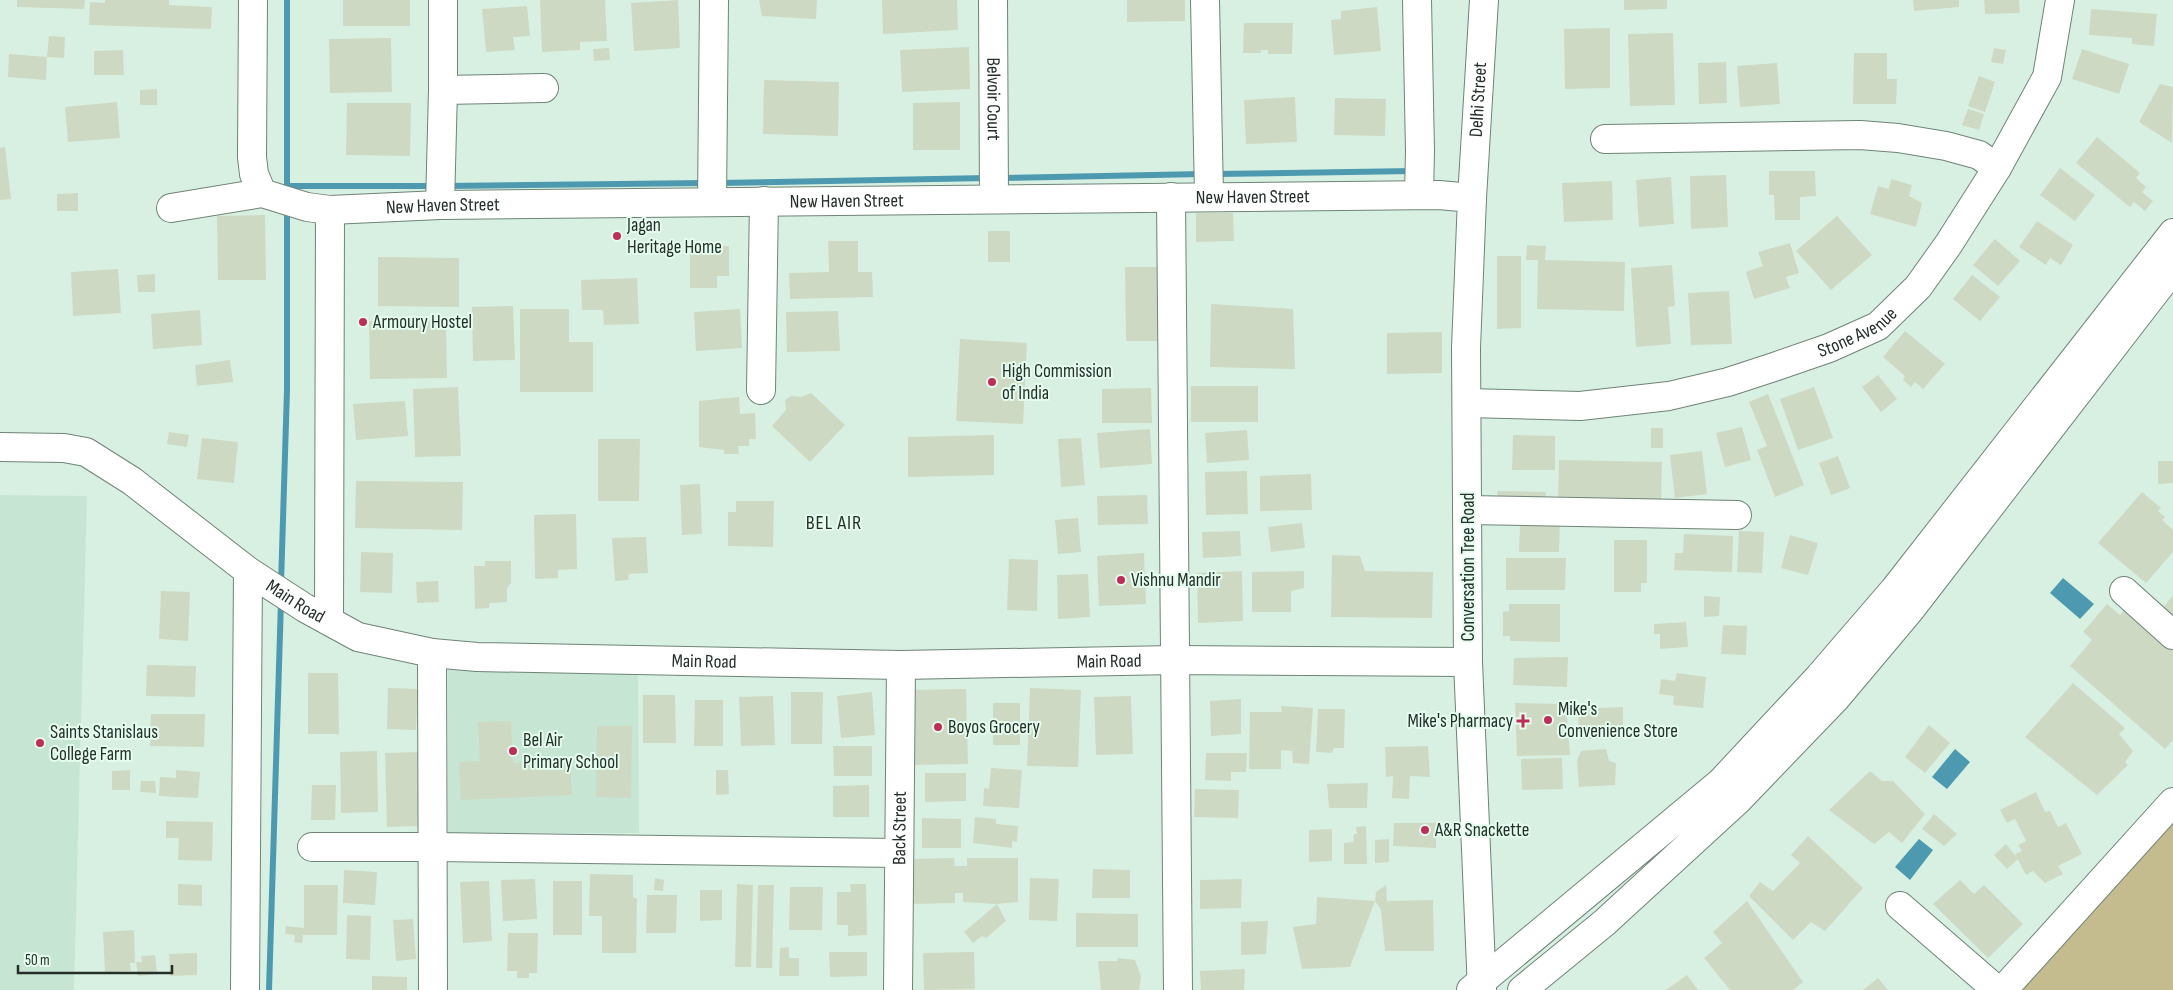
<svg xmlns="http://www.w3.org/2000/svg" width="2173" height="990" font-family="'Sofia Sans Condensed',sans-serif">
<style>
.built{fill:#c6e5d3}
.green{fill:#c4bc8f}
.water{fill:#4d9ab0}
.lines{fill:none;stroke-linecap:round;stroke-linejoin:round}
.stream{stroke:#4d9ab0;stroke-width:6}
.building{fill:#ced9c3}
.minor-casing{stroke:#6e8476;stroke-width:30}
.major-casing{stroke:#6e8476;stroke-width:30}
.minor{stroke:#fff;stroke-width:28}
.major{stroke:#fff;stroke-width:28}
.poi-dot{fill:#bd2e58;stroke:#e5fdee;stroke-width:2}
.labels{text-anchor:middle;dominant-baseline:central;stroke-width:4;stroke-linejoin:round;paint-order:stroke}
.street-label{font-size:19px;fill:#252f29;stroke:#e5fdee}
.poi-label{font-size:19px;fill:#252f29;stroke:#e5fdee;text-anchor:start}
.neighbourhood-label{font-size:20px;letter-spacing:1px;fill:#252f29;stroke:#e5fdee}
</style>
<rect width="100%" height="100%" fill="#d8f0e1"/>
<path class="built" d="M0,495L87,496L74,990H0Z
M638,669L639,833H448V670Z"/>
<path class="green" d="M2173,819V990H2021Z"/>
<path class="water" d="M2063,578L2094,604L2080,619L2050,593Z
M1955,749L1970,762L1947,789L1932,777Z
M1919,839L1933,850L1910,880L1895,867Z"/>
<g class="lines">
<path class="stream" d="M287,0V189
M1216,174L1413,171
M1001,178L1203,174
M718,183L988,178
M287,186H433
M446,186L706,183
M281,584L287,390V207
M269,990L281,601"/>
</g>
<path class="building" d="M17,0H85L84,9L17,7Z
M105,0H169V5L212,7L211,29L89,25L90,2L105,3Z
M343,0H410V26H343Z
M540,0H605L607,41L580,42V50L542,52Z
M678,0L680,48L634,51L631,3Z
M759,0H817L816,19L762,16Z
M882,0H957L958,30L883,34Z
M1127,0H1185V21L1127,22Z
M1624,0H1667V9L1624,10Z
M1913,0H1959V7L1914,11Z
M1984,0H2019L2020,13L1985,14Z
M527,6L530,36L513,37L515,50L486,52L482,9Z
M1377,7L1381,51L1334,55L1331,20L1341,19V11Z
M2091,9L2157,14L2154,46L2132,44V38L2089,35Z
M1244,23H1293L1292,54H1268V50H1261V53H1243Z
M1610,28V88L1565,89L1564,29Z
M1673,33L1675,105L1630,106L1628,34Z
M49,36L65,37L64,58L47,57Z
M391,38L392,92L330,93L329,39Z
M969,47L970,89L902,92L900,50Z
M609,48L610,60L594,61L593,49Z
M1994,48L2006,50L2003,64L1991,62Z
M2082,49L2129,64L2119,94L2072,79Z
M123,50L124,75H94V51Z
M1854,53H1887V79H1897L1896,104H1853Z
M9,54L47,57L46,80L8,77Z
M1726,62L1727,103L1699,104L1698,63Z
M1777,63L1780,104L1740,107L1737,66Z
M1979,76L1995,82L1985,112L1968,106Z
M764,80L839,82L838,136L763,134Z
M2160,84L2173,87L2172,143L2139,122Z
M157,89V105H140V90Z
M1295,97L1297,142L1246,144L1244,100Z
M1335,98L1386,99L1385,136L1334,135Z
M117,102L120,138L68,142L65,107Z
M960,102V150H913V103Z
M347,103H411L410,156L346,155Z
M1968,109L1984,114L1979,130L1962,125Z
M2097,137L2140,173L2136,178L2146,187L2142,192L2153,201L2145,211L2134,202L2130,207L2076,163Z
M5,147L11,199L0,200V148Z
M2060,168L2095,195L2075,221L2040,195Z
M1769,171H1815L1816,196L1800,197V220H1775L1774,195H1769Z
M1726,175L1728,227L1691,229L1690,176Z
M1671,177L1674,224L1639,227L1636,180Z
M1891,179L1912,185L1909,196L1922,203L1916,227L1870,214L1878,186L1889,189Z
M1612,181L1613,220L1564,222L1562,183Z
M78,193V211H57V194Z
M1196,213H1233L1234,241L1196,242Z
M265,215L266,280H218L217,216Z
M1837,216L1872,255L1831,290L1796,251Z
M2037,221L2073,245L2061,265L2050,258L2046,265L2019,247Z
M988,231H1010V262H988Z
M1995,239L2020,261L1998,286L1973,265Z
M828,241H858V272H872L873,297L790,299L789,273L829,272Z
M1790,243L1799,273L1786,277L1790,288L1754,299L1746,272L1763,266L1758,252Z
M1527,245L1546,246L1545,260L1625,262L1624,311L1537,309L1538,260H1526Z
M690,246H729V276H717V288H690Z
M1497,256H1521V328L1497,329Z
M378,257L459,258V307L378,306Z
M1672,265L1675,306L1668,307L1671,344L1636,347L1631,268Z
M1125,267H1160L1161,341H1126Z
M118,269L121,313L73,316L71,272Z
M155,274V292H138L137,275Z
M1972,275L2000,297L1980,321L1953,299Z
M637,278L639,324L604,325L603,310H582L581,280Z
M1729,291L1732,344L1691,345L1688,293Z
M1211,304L1293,309L1295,369L1210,367Z
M513,306L515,360L473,361L472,307Z
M520,309H569V342H593V392H520Z
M740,309L742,348L696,351L694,312Z
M200,310L202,345L153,349L151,314Z
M838,311L840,351L787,352L786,312Z
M446,320L447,378L370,379L369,321Z
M1905,331L1945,364L1923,389L1915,382L1911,387L1903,380L1905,376L1883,357Z
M1442,332V373L1387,374V333Z
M960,339L1027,343L1023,424L956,421Z
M230,360L233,382L197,386L195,365Z
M1878,375L1897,399L1881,412L1862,387Z
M1191,386H1258V422H1191Z
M458,387L461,456L415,457L413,389Z
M1814,387L1833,438L1798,450L1780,399Z
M1151,388L1152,423H1102V389Z
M811,393L845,425L810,462L772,426L786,410L785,400L791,396L801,397Z
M1768,394L1804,485L1775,497L1757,450L1767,446L1749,402Z
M739,397L740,414L755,413L756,439H749V446H738L739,454H724V450L699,447V401Z
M405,401L408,436L356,440L353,404Z
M1742,427L1751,460L1725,467L1716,433Z
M1651,428H1663V448H1651Z
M1150,429L1152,464L1100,468L1097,433Z
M1247,430L1249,460L1207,463L1205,433Z
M169,432L189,435L187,447L167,444Z
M994,435V475L908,477V437Z
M1513,435L1555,436V470H1512Z
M202,438L238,442L234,483L197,479Z
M1081,438L1085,485L1061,487L1058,439Z
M598,439H640L639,501H598Z
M1702,451L1707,494L1675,498L1670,455Z
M1838,456L1850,488L1831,495L1819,463Z
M1559,460L1662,462L1661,503L1558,501Z
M2158,461H2173V483L2158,484Z
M1247,471L1248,514L1206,515L1205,472Z
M1311,474L1312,510L1260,511V476Z
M356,481L463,482L462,530L355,528Z
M700,484L702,534L682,535L680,485Z
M1497,491L1546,492L1545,502L1499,500Z
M2142,492L2161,508L2158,511L2165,517L2162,520L2173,530V552L2146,583L2098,543Z
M1147,495L1148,524L1098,525L1097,496Z
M736,501H774L773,547L728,546V512H736Z
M576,514L577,569L558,570V578L535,579L534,515Z
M1078,518L1081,552L1058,554L1055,520Z
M1543,522H1560L1559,552H1519L1520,526H1542Z
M1302,523L1305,548L1271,552L1268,527Z
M1240,531L1241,556L1203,558L1202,532Z
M1739,531L1764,532L1762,573L1737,572Z
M1684,534L1733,536L1732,572L1674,570L1675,553H1683Z
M1790,535L1818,543L1808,575L1781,568Z
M646,537L648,573L629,574L628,580L615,581L612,538Z
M1614,540H1647V583H1641V592H1614Z
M361,552L393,553L392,593L360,592Z
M1144,553L1146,604L1099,606L1097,556Z
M1332,555L1360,556L1365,571L1433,572L1432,618L1331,617Z
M1506,558H1566L1565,590H1506Z
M1009,559L1038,560L1037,611L1007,610Z
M485,561H511V583L507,588V602L490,603L489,608L475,609L474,566H485Z
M1242,571L1243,621L1198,623L1197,573Z
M1304,571V588L1291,591V612H1252V572Z
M1088,574L1090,617L1058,619L1057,575Z
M438,581L439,602L417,603L416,582Z
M161,591L190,592L188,641L159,639Z
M2173,595V616L2163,608Z
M1704,596L1720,597L1719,616L1704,617Z
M1509,604H1560V642L1510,641V636H1503V612L1509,611Z
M2107,604L2120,615L2125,609L2173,651V740L2165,749L2070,666L2092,640L2083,632Z
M1686,622L1688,647L1660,649V634H1654V624Z
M1723,625L1747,626L1746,655L1721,654Z
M1568,657L1567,687L1513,685L1514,658Z
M147,665L196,666L195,697L146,696Z
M308,673H338L339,734H308Z
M1677,673L1706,677L1703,708L1673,705L1674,696L1659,694L1661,679L1675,681Z
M2073,683L2125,728L2119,734L2133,751L2125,762L2128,765L2097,795L2025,737Z
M388,688L418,689L416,730L387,729Z
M1030,688L1081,690L1078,767L1027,766Z
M966,689L968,764L909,765L908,690Z
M791,692H823L822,744H791Z
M872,692L875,735L841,738L837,696Z
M643,695H675L676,743H643Z
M773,696L775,745L741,746L739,697Z
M1131,696L1133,754L1096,755L1094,697Z
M1241,699V734L1211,736L1210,701Z
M695,700H723V746H694Z
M993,703H1020V745H993Z
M1515,703L1566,704L1570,755L1517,756Z
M1281,706L1313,708L1309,764L1293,763L1292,751L1281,750V769H1249L1250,712H1282Z
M1623,707V739H1579L1578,709Z
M1318,709H1345L1344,748H1334L1332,753L1316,752Z
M151,714H205L204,747L150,746Z
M511,721L513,763L570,760L572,795L461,800L459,762L480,761L478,722Z
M1929,725L1950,743L1925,773L1905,757Z
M597,726H632L631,798L596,797Z
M833,746H872V776H834Z
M1428,746L1430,777L1410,776L1409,799L1392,798L1393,776L1386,777L1385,747Z
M1606,749L1609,761L1616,763L1615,785L1579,787L1577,761L1581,751Z
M377,751L378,812L341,813L340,752Z
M420,752L422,826L387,827L385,753Z
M1206,753H1247L1246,772H1231V781L1205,780Z
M1562,758L1563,789L1522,790L1521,759Z
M991,768L1022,770L1019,808L983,806L984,788L989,789Z
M130,770V790H112V771Z
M176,770L200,772L198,798L159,796L160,777L176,778Z
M716,770H728L729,794L716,795Z
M1870,771L1882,781H1893L1925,814L1902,843L1889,832L1874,844L1829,810Z
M925,773H966V801L925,802Z
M141,781H155L156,793L140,792Z
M1368,783L1367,808H1329L1327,784Z
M312,785H336L335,820H311Z
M869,785V817H833V786Z
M1195,789L1239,790L1238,818L1194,817Z
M2036,792L2045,812L2050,811L2058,827L2066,823L2082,854L2058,866L2063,874L2045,883L2033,871L2026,875L2015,854L2022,851L2018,845L2026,841L2015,819L2007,823L2000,810Z
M1934,814L1957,834L1944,846L1922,829Z
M975,817L996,819V824L1018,826L1017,842L1012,841V848L973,843Z
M922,818L961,819V848H922Z
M166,821L213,822L212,861L178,860L179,838H166Z
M1394,823H1436V848L1393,846Z
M1366,826L1367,864H1344V843L1353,842L1354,834H1357L1356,827Z
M1332,829V861L1309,862V830Z
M1808,836L1863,888L1825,931L1811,922L1793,940L1749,896L1760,882L1773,891L1800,863L1791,855Z
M1389,839V862L1375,863V840Z
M2006,844L2018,859L2007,869L1994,855Z
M954,858L955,866H967V858H1018V902L997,904L963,902V893H955V903L909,904V859Z
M1093,869L1130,870V898H1092Z
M344,870L377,872L375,905L343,903Z
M590,874L633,875V897L637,899L636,953H602V916H589Z
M655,878L664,880L663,891L654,890Z
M1030,878L1059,879L1057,921L1029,920Z
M535,879L537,919L503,921L501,880Z
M1242,879L1241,908L1200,909V880Z
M1960,880L1974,894L1984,885L2023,924L1988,958L1933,904Z
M489,881L492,941L463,943L460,882Z
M553,881H582V935H553Z
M178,884L202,885V906L178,905Z
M737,884L753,885L751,967H735Z
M850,884H866L867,935L848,936V925H837V892H851Z
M304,885H338L337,935H303L302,943L294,942L295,935L285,934L286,926L304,928Z
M758,885H774L772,968H756Z
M1386,885L1387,901L1433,900L1434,951H1385L1381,910L1375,901L1376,892Z
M790,887H823L822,930H789Z
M700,890H722V920L700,921Z
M647,895H677L676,933H646Z
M1317,897L1375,901L1350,967L1302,969L1293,927L1316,924Z
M1747,901L1803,982L1793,990H1730L1704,958L1722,943L1713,932Z
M997,904L1006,921L986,938L982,936L973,943L964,932Z
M1076,913L1138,914V947H1076Z
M347,915L371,916L370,960L346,959Z
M413,919L416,959L396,961L393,920Z
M1268,921L1266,954L1241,955V922Z
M134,930L135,963H130L131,971L105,972L103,932Z
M508,933H538L537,973H529V978H517V971H507Z
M789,947V958H799V976H779L780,948Z
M829,952H867V976L830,977Z
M974,952L975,989L924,990L923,953Z
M197,953V975L170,976L169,954Z
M155,955L157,974L138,976L136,962H142L141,956Z
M1118,958L1135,960L1141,977L1139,990H1101L1098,961H1117Z
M1245,969L1244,990H1201L1200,971Z
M1687,975L1698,990H1666Z
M372,976L407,977V990H372Z
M1878,978L1888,990H1863Z"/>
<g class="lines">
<defs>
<g id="minor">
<path id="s1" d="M253,0L252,157L254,174L262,193L307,207L330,210L440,205L1439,195L1472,198"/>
<path id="s2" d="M993,0L994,199"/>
<path d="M1205,0L1209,196"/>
<path d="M1417,0L1420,151L1419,195"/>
<path d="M443,90L544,88"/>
<path d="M1605,139L1860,135L1898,138L1946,146L1979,155L1997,168"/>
<path d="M1171,197L1178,990"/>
<path d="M712,202L714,0"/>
<path d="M440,205L443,90V0"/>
<path d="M171,208L262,193"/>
<path d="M761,390L764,201"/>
<path id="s3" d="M1468,403L1580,406L1669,396L1728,382L1774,367L1829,348L1878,326L1918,287L1948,245L1997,168L2047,77L2060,0"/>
<path id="s4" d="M0,447L64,448L86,452L132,481L248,571L305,608L358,637L432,653L477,657L901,665L1174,660L1468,662"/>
<path d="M1468,510L1737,515"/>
<path d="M2124,591L2173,635"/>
<path d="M329,621L330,210"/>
<path d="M432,653L433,990"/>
<path d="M312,847H434L898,853"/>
<path d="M1900,906L1997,990"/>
<path d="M245,990L248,571"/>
<path id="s5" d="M898,990L901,665"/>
<path id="s6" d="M1482,990L1468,662L1466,348L1472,198L1484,0"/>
<path d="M2003,990L2173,802"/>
</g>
<path id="major" d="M1471,990L1721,782L1819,677L1894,590L2173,233
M1522,990L1604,923L1737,801L1836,698L1910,610L2173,269"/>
</defs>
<use href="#minor" class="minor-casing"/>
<use href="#major" class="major-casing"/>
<use href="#minor" class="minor"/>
<use href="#major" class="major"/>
</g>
<g class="poi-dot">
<circle cx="617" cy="236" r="5"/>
<circle cx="363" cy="322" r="5"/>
<circle cx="992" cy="382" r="5"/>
<circle cx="1121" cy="580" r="5"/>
<circle cx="1548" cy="720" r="5"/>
<path d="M1520.5 713.5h5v5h5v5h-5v5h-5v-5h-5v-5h5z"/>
<circle cx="938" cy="727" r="5"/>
<circle cx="40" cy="743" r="5"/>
<circle cx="513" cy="751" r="5"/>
<circle cx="1425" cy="830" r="5"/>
</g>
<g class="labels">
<g class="street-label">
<text stroke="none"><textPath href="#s2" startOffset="99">Belvoir Court</textPath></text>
<text stroke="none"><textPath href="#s6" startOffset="891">Delhi Street</textPath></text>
<text stroke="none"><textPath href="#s1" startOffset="1188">New Haven Street</textPath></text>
<text stroke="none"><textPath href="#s1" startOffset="782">New Haven Street</textPath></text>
<text stroke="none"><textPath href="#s1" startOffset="378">New Haven Street</textPath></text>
<text stroke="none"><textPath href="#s3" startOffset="401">Stone Avenue</textPath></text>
<text transform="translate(1468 567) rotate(-90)">Conversation Tree Road</text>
<text stroke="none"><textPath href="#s4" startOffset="344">Main Road</textPath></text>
<text stroke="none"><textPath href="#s4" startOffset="764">Main Road</textPath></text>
<text stroke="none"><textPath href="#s4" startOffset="1169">Main Road</textPath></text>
<text stroke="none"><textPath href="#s5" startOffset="162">Back Street</textPath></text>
</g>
<g class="poi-label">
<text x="627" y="225">Jagan<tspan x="627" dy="22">Heritage Home</tspan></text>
<text x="373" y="322">Armoury Hostel</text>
<text x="1002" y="371">High Commission<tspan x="1002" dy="22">of India</tspan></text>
<text x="1131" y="580">Vishnu Mandir</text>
<text x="1558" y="709">Mike's<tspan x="1558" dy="22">Convenience Store</tspan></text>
<text x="1513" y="721" text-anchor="end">Mike's Pharmacy</text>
<text x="948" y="727">Boyos Grocery</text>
<text x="50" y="732">Saints Stanislaus<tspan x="50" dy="22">College Farm</tspan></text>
<text x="523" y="740">Bel Air<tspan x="523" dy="22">Primary School</tspan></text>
<text x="1435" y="830">A&amp;R Snackette</text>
</g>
<g class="neighbourhood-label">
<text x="834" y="523">BEL AIR</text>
</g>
</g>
<path d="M18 965v8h154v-8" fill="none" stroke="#252f29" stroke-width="2.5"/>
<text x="25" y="965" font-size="15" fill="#252f29" stroke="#e5fdee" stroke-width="4" paint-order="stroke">50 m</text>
</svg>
